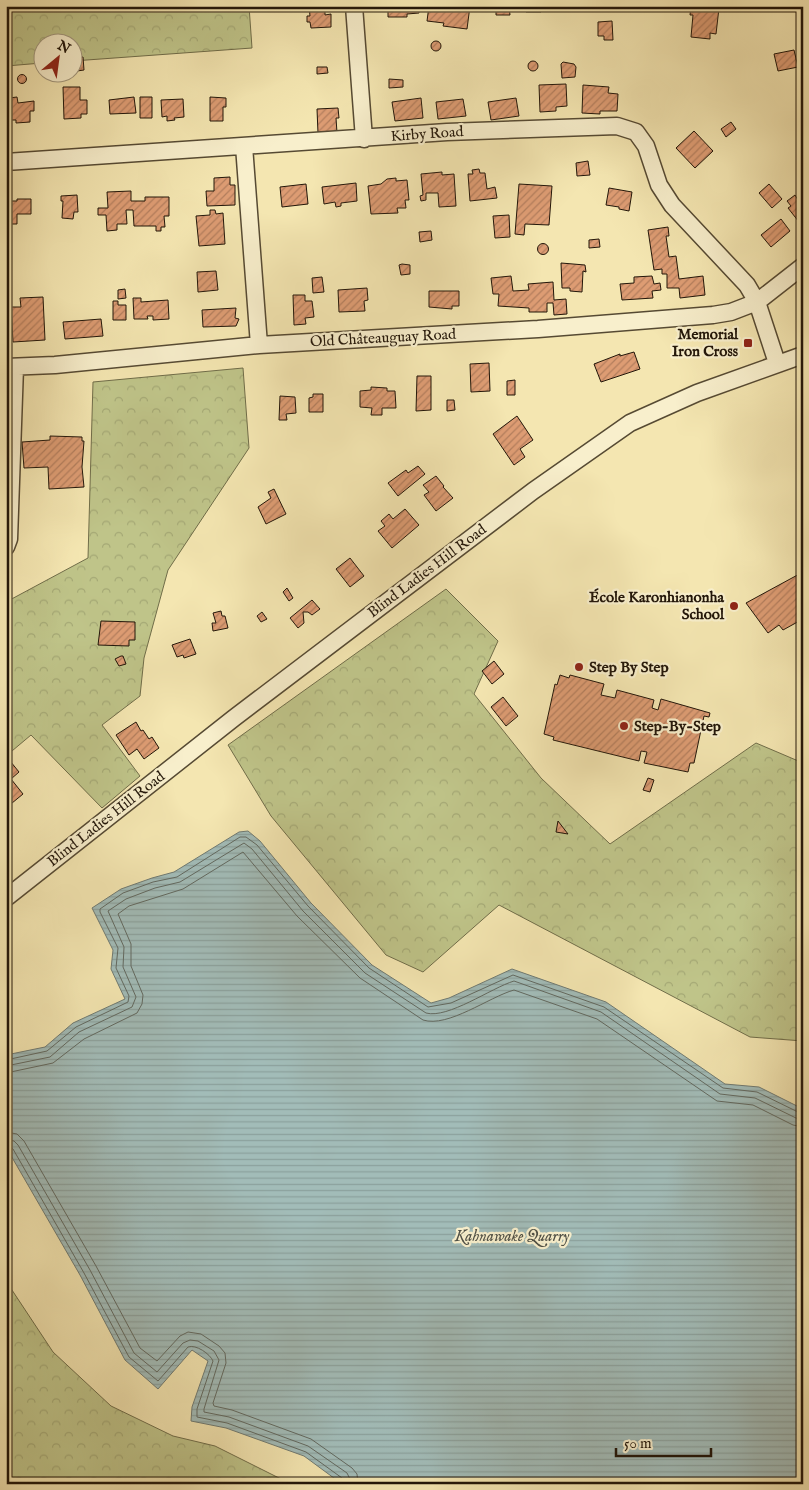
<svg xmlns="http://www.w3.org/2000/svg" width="809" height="1490" font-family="'IM FELL English',serif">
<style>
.forest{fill:url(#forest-crowns);stroke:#706d49}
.water{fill:url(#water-rules);stroke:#6f7a72}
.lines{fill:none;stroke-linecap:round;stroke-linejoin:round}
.shore{stroke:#626960;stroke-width:1}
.building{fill:url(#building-hatch);stroke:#221609}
.minor-casing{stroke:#564a33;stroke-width:19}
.minor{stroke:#f8efcc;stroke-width:16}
.poi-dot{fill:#8f2418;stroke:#f8efcc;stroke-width:2}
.labels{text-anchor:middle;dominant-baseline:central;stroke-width:4.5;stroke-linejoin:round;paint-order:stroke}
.street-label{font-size:15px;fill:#221609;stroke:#f8efcc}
.poi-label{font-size:15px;font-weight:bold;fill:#221609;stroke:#f8efcc;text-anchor:end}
.water-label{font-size:16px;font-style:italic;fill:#4f5046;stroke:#f8efcc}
</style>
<defs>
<pattern id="forest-crowns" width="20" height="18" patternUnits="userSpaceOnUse" patternTransform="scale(1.25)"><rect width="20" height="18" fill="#bfc489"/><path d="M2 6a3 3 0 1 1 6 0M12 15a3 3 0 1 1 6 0" fill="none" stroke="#a4a875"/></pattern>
<pattern id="water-rules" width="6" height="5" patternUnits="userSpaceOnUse" patternTransform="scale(1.25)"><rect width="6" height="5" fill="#a2bcb8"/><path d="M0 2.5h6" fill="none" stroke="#8ba19d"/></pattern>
<pattern id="building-hatch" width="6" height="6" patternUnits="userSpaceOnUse" patternTransform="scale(1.25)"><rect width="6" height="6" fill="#dd9c73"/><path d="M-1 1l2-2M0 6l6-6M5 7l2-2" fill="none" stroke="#b37e5d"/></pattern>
</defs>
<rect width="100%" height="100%" fill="#f4e6b1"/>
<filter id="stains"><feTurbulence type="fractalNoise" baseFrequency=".004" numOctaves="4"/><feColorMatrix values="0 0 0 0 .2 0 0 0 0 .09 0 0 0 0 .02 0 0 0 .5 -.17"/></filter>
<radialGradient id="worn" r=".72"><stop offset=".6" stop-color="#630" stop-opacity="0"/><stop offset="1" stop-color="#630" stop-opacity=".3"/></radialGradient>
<path class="forest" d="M6,6H249L252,48L73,61L72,42H42V63L6,66Z
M243,368L249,448L168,570L144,658L140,696L102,725L140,776L102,808L31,735L6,756V602L88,558L93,382Z
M446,589L498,641L474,694L541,778L610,844L756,743L803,763V1041L750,1037L499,905L423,972L386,955L271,816L228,745Z
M6,1281L53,1352L111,1406L173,1436L215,1446L291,1484H6Z"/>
<path class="water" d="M248,831L260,841L311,903L372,965L431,1003L449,998L512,969L606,1002L725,1084L759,1087L803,1109V1484H342L304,1456L226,1428L191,1421L192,1407L208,1361L192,1350L158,1389L125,1360L80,1275L6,1147V1055L45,1047L73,1023L125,999L111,969L113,950L92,908L121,889L152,878L174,872L239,832Z"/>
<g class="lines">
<path class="shore" d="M6,1060L47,1051L76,1027L128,1002L129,996L116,968L118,948L100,912V909L123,893L153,882L177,877L240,837H246L257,845L308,906L369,968L428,1007L451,1003L513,975L604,1007L723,1088L757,1092L798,1112L803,1113
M6,1066L50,1057L79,1032L132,1007L136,997L123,967L124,947L108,911L126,899L155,888L180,882L244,843L252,849L303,911L365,973L426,1013C448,1019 491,988 514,981L601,1012L720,1094L755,1098L796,1118L803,1120
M6,1073L53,1063L84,1039L137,1013L142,1004L143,995L131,966V944L118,914L129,906L183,889L243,852L297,916L360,978L423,1020C448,1028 489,997 514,990L597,1019L717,1101L753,1105L793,1125L803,1127
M6,1132L17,1134L24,1141L96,1266L140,1348L157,1361L180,1336L188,1332L201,1334L219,1346L225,1353L226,1363L213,1403L214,1406L232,1410L311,1439L352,1468L357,1474L358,1484
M6,1139L14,1141L18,1145L90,1270L134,1353L157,1372L183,1343L190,1340L198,1341L214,1351L219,1360L204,1409V1412L229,1417L308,1446L347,1473L350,1479L351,1484
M6,1145L13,1149L84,1273L129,1357L158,1381L188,1347C196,1344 210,1354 213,1361L197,1409V1417L227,1423L306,1452L342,1478L344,1484"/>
</g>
<path class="building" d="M309,6H325V15L331,14V27L311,28L310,22H307V16H310Z
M388,6H419V13L407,14V17H388Z
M429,6H470L467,29L443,26L444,23L427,21Z
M484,6H509L510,15H496V7Z
M526,6H541V12H526Z
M691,6L719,8L716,34L710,33V39L691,37L693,15H690Z
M612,21L613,40H604V36H598V22Z
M431 46a5 5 0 1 1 10 0a5 5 0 1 1-10 0Z
M794,50L798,67L778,71L774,54Z
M77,57H83L84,70L77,71Z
M528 66a5 5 0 1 1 10 0a5 5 0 1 1-10 0Z
M563,62L574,64L576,67L575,77L562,78L561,64Z
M317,67H327L328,73L317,74Z
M17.5 79a4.5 4.5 0 1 1 9 0a4.5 4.5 0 1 1-9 0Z
M389,79L403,80V87L389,88Z
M566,84L567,106L556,107V111L540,112L539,85Z
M583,85L609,87L608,93L618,94L617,111H600V114L582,113Z
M63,87H80V100H87V114H81V118L64,119Z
M17,97L18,103L34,101V111H30V122L16,123V120H11L9,98Z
M134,97L136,113L110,114L109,100Z
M140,97H152V118H140Z
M210,97L226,98V107H223V121H210Z
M421,98L423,118L395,121L392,102Z
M516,98L519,116L491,120L488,102Z
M183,99L184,117L174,118L175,120L167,121V116L162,117L161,100Z
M463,99L466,116L438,119L436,102Z
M338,108L339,118H336L337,133H318L317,109Z
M731,122L736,129L726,137L721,129Z
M694,131L713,151L695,168L676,148Z
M588,161L590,175L577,176L576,163Z
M479,169L480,173H485L487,189L495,187L497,198L470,201L468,174H473L472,170Z
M442,172V175L454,174L456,206L439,207L438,193H426V200L421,201L420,196L423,195L421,174Z
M230,177V185H235V205L207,206L206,191H214V178Z
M396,178V181L407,180L409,200H405L406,208H397L398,213L371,214L368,186L381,184L387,179Z
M356,183L357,201L341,203V206L336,207L335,202L324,204L322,187Z
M306,184L308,204L282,207L280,187Z
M519,184L552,186L549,225L525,224L524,235L515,234Z
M769,184L782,199L772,208L759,193Z
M609,188L632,192L629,211L619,209V207L606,205Z
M131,191V201H145V197H169V216H164L165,227H161V231H156V226H134L133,210H126L127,224H117V230L107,231L106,215H98V208H108L107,192Z
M77,195L78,212H74L73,219L62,218L63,201H61V196Z
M795,195L798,200L803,196V219L799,222L788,208L791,206L787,201Z
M17,199H31V214H17V224H9V201H17Z
M210,210H215L216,214L223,213L225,244L199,246L196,216L210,215Z
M509,215L510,237L495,238L493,216Z
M781,219L790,231L771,247L761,235Z
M668,227L669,236H666L669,257L676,256L679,279L703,276L705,295L680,298L679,288H667V274H662V269L654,270L648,230Z
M431,231L432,240L420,242L419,232Z
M599,239L600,247L589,248V240Z
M537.5 249a5.5 5.5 0 1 1 11 0a5.5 5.5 0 1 1-11 0Z
M561,263L585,265L586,272L583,271L582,292L570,291V288H562Z
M402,264L410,265V274L401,275L399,265Z
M216,271L218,290L198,292L197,272Z
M511,276L513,291L529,290L528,284L553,282L554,300L566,299L567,314L554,315L553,303H547V312H529V308L498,306L499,294H493L491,278Z
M652,276L654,284L660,283L661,290L652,291L653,298L622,300L620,284L634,283V277Z
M322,277L324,292L313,293L312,278Z
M367,288L368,300L364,301L365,311L339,312L338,290Z
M125,289L126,298L118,299V290Z
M429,291H459V306H452V309L429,307Z
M293,295H305V301H312L314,317L305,318L306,324L294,325Z
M43,297L45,340L13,342L11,307H21L20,298Z
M133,298H141V302L168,300L169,319L153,320V316H147L148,319H134Z
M113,301H118V305H126V320H113Z
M236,308L235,318L239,319L236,326L203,327L202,310Z
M101,319L103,336L65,339L63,322Z
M634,352L640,369L601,382L594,364L620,354V356Z
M489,363L490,391L471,392L470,364Z
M417,376H431V410L416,411Z
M515,380V395H507V381Z
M371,387L387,388V391H395L396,408H382V415H371L372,408L360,407V391L371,390Z
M313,394H323V412H309V398L313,397Z
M280,396L295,397L296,413L286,414L287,420H279Z
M447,400H454L455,410L447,411Z
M517,416L533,440L520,449L525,457L514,465L493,434Z
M50,436L82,437V441H84L82,467L84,487L49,489L48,467L24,468L22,442L50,440Z
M418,466L425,474L398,496L388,483L406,470L408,473Z
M436,476L444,486L443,487L453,498L436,511L424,495L429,492L423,485Z
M274,489L286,514L266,524L258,507L271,498L268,492Z
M405,509L419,525L392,548L378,531L385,526L381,521L389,514L393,519Z
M350,558L364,576L350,587L336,569Z
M803,572V619L783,630L779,625L768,633L746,603Z
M287,588L293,598L289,601L283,592Z
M312,600L320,609L312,615L308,612H303L304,623L298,628L290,618Z
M221,611L222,616H225L228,628L213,631L212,623H216L213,613Z
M262,612L267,619L261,622L257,616Z
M101,621L135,622V640H129V646L98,645Z
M190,639L196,654L184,658L183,655L177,657L172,645Z
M121,656H123L126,664L119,666L115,659Z
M494,661L504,674L492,684L482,671Z
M560,675L569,678L570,675L604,684L601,695L615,698L617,690L654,700L652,708L658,710L661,699L710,713L709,717L704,716L694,763H690L688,772L644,763L647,752L641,751L639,761L553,740L554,737L544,734L555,684L557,685Z
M503,697L518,716L506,726L491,707Z
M136,722L141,731L143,730L149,739L152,737L159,748L144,759L137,749L129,755L116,735Z
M6,756L19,772L11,779L23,794L6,808Z
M648,778L654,780L650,792L643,790Z
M558,821L568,834L556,832Z"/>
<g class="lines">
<defs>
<path id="minor" d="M354,6L364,139
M244,146L259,345
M6,162L447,132L617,126L636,132L646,146L659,185L672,205L747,285L757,302L777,363
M6,367L55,365L259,345L538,329L713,315L731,312L757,302L803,266
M6,547L9,539L15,367
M6,898L234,718L533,491L630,423L697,393L803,355"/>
</defs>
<use href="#minor" class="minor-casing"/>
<use href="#minor" class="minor"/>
</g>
<g class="poi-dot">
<rect x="743" y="338" width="10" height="10" rx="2.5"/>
<circle cx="734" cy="606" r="5"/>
<circle cx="579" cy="667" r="5"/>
<circle cx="624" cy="726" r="5"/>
</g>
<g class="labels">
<g class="street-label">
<text transform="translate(427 134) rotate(-4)">Kirby Road</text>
<text transform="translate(383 338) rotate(-3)">Old Châteauguay Road</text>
<text transform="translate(427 571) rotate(-37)">Blind Ladies Hill Road</text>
<text transform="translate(106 819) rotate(-38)">Blind Ladies Hill Road</text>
</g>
<g class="poi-label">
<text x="738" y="334">Memorial<tspan x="738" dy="17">Iron Cross</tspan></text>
<text x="724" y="597">École Karonhianonha<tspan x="724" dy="17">School</tspan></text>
<text x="589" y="667" text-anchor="start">Step By Step</text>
<text x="634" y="726" text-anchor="start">Step-By-Step</text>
</g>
<g class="water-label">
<text x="512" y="1237">Kahnawake Quarry</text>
</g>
</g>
<rect width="809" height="1490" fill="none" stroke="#f4e6b1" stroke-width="25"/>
<rect x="8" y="8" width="794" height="1475" fill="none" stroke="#221609" stroke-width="2.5"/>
<rect x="12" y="12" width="784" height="1465" fill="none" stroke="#221609"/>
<g transform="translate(58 58) rotate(29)"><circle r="24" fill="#f8efcc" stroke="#a2987e"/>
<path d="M0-4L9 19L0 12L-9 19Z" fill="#8f2418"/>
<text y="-8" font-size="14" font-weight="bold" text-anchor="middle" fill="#221609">N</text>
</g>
<path d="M616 1448v8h95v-8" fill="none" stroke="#221609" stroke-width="2.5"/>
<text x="624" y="1448" font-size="15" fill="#221609" stroke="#f8efcc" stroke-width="4" paint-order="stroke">50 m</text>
<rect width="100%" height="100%" filter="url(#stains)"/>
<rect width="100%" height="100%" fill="url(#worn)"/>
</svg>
